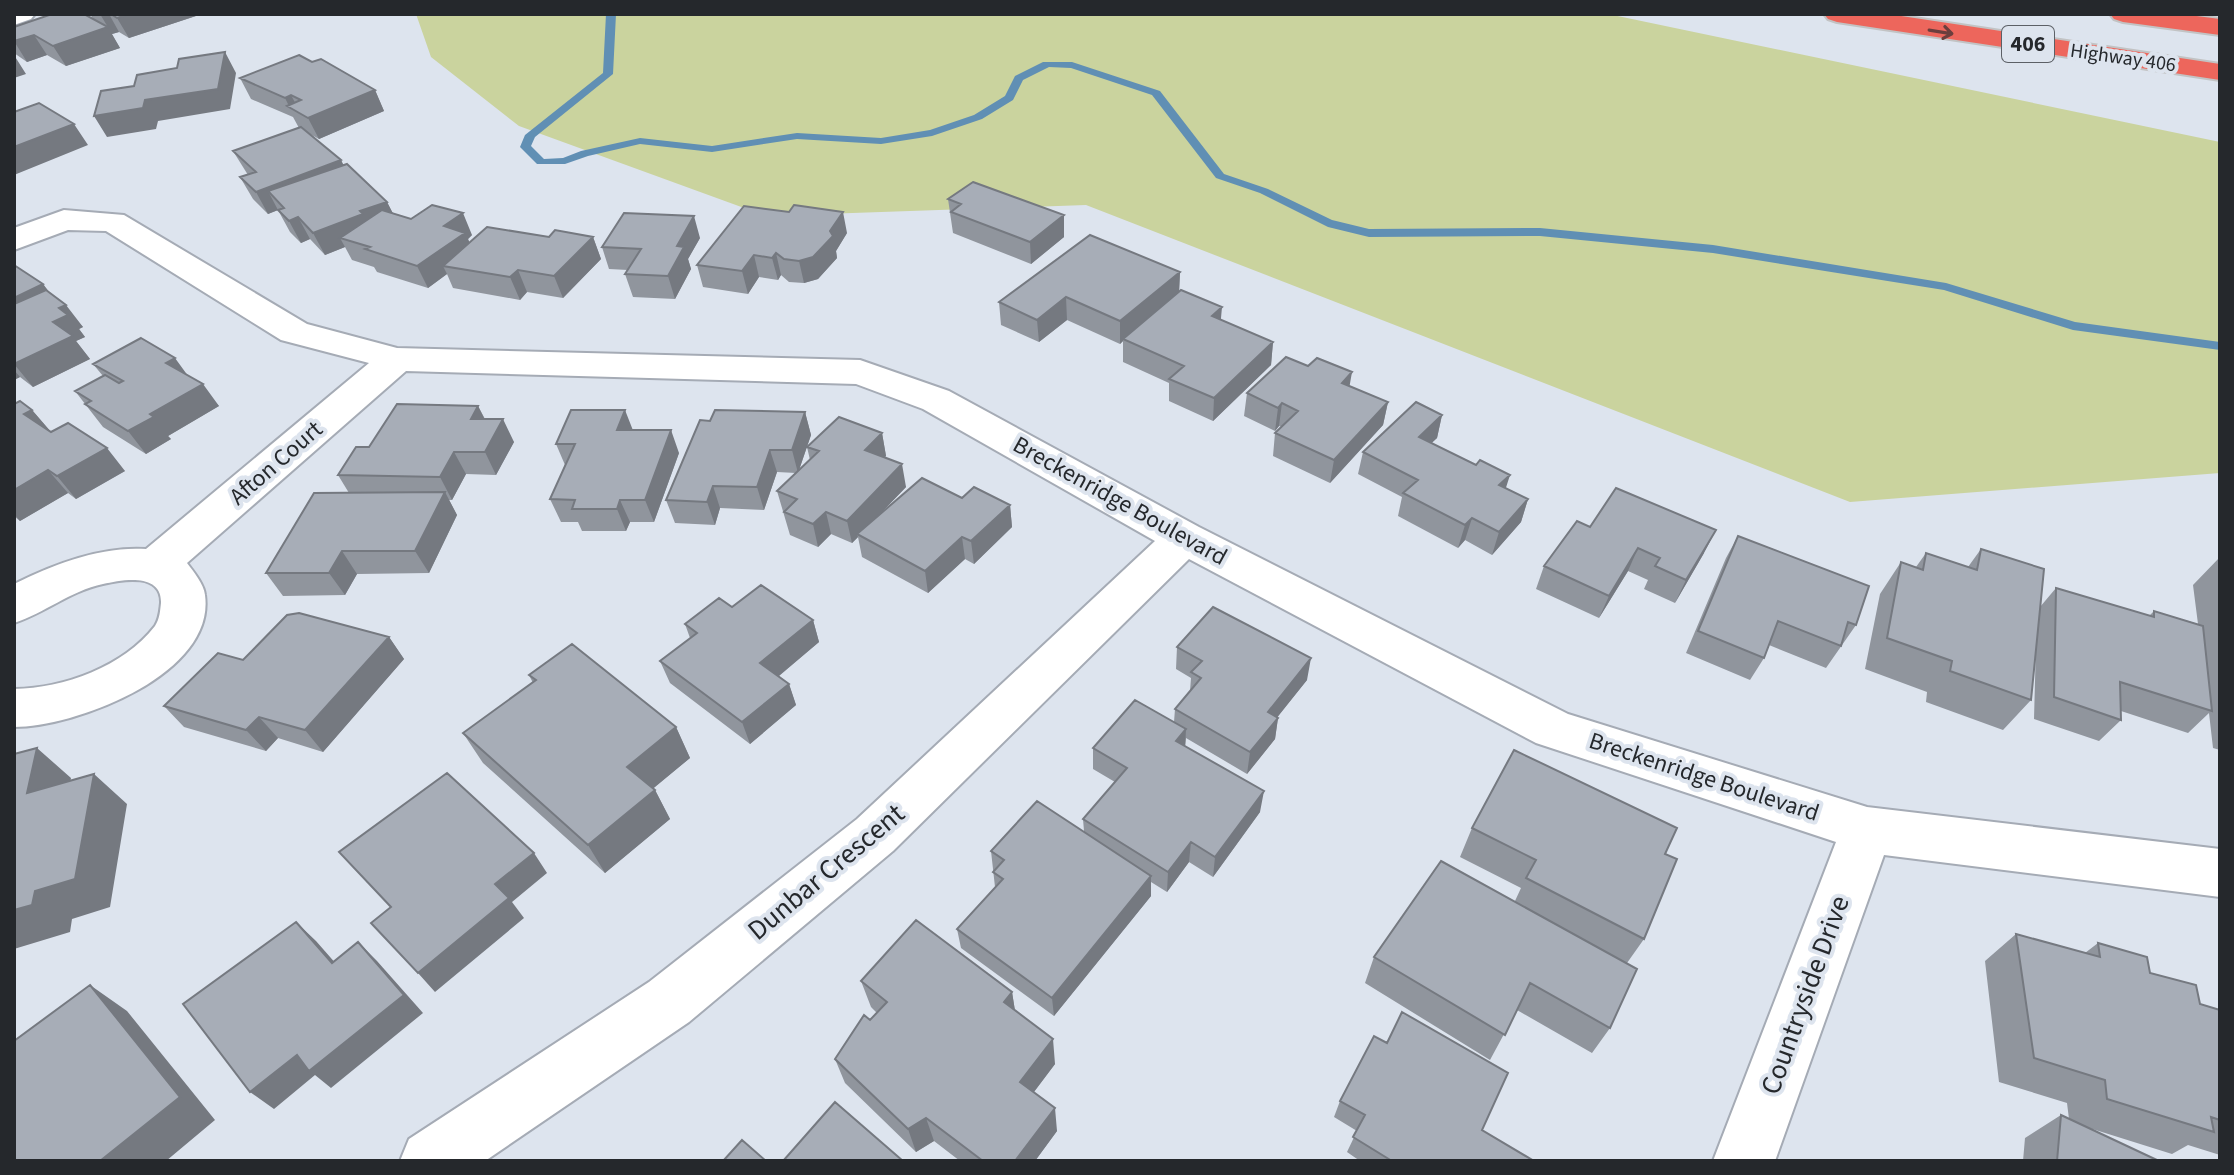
<svg xmlns="http://www.w3.org/2000/svg" width="2234" height="1175" font-family="'Source Sans 3',sans-serif">
<style>
.green{fill:#cad39e}
.lines{fill:none;stroke-linecap:round;stroke-linejoin:round}
.stream{fill:#608fb4;fill-rule:evenodd}
.minor-casing{stroke:#a5abb5;stroke-width:4}
.highway-casing{stroke:#c2c3c4;stroke-width:4}
.minor{fill:#fff;fill-rule:evenodd}
.highway{fill:#ed665c;fill-rule:evenodd}
.wall{fill:#90959d}
.shaded-wall{fill:#757980}
.building{fill:#a7adb7;stroke:#757980;stroke-width:2}
.oneway{stroke:#6b3e3d}
.labels{text-anchor:middle;dominant-baseline:central;stroke-width:8;stroke-linejoin:round;paint-order:stroke}
.far-street-label{font-size:20px;fill:#25282c;stroke:#dde4ee}
.shield{fill:#dde4ee;stroke:#5c6066;stroke-width:2}
.shield-label{font-size:22px;font-weight:bold;fill:#25282c}
.street-label{font-size:24px;fill:#25282c;stroke:#dde4ee}
.near-street-label{font-size:28px;fill:#25282c;stroke:#dde4ee}
</style>
<rect width="100%" height="100%" fill="#dde4ee"/>
<path class="green" d="M416,14H1608L2220,142V473L1850,502L1086,205L766,216L519,126L431,57Z"/>
<g class="lines">
<path class="stream" d="M606,14H616L613,74L535,137L531,146L544,159L563,158L581,151L640,138L712,146L797,133L881,138L930,130L974,115L1005,96L1015,76L1043,62H1072L1160,91L1224,174L1268,189L1332,220L1369,229L1540,228L1713,245L1946,283L2075,322L2220,342V350L2073,330L1944,290L1713,253L1540,236L1369,237L1328,227L1260,193L1216,178L1152,95L1071,68L1049,67L1023,80L1013,100L982,119L932,136L881,144L797,139L712,152L640,144L588,156L565,164H537L520,147L525,135L603,73Z"/>
<defs>
<path id="minor" d="M14,14H35L31,19L14,25Z
M64,210L124,215L307,324L397,348L860,360L949,391L1199,527L1568,714L1867,807L2220,849V897L1884,855L1775,1161H1713L1836,842L1536,743L1189,559L893,851L689,1022L485,1161H400L409,1139L649,982L857,819L1155,541L923,409L856,384L406,371L187,563C193,571 204,584 205,595C216,674 76,727 14,727V689C64,688 123,667 155,626C160,618 160,611 161,603C162,573 124,579 103,584C70,591 45,613 14,623V584C54,564 101,546 146,549L369,363L281,340L106,231L68,230L14,250V228Z"/>
<path id="highway" d="M1824,14H1888L2220,64V80L1837,22L1828,19Z
M2110,14H2181L2220,19V35L2123,22L2114,19Z"/>
</defs>
<use href="#minor" class="minor-casing"/>
<use href="#highway" class="highway-casing"/>
<use href="#minor" class="minor"/>
<use href="#highway" class="highway"/>
</g>
<path class="wall" d="M90,14H202L129,38L119,32L112,34L111,33L120,48L66,66L47,55L27,62L14,53V27L93,19Z
M312,62L375,90L384,111L319,139L310,134L341,160L343,165L387,202L393,214L472,235L468,239L469,242L549,237H593L601,259L563,298L527,292L520,300L453,288L447,274L428,288L377,272L374,267L352,260L345,247L325,255L310,239L301,243L290,232L278,210L268,214L253,199L240,177L248,175L233,151L299,128L293,117L251,99L240,78Z
M948,199L1064,215V237L1031,264L953,233Z
M847,233L836,251L837,258L818,279L804,283L789,282L781,275L778,280L759,277L748,294L703,287L697,265Z
M700,238L688,259L691,269L675,299L633,297L625,274L628,270L609,269L602,247Z
M14,265L43,284L49,292L83,327L79,329L85,337L76,341L90,359L33,387L20,377L14,380Z
M1180,272L1179,291L1221,320L1273,342L1271,365L1213,421L1169,401V383L1123,362V341L1120,344L1067,320L1039,342L1001,325L999,302Z
M93,364L187,375L219,406L168,436L171,439L146,454L103,427L75,391L103,376Z
M1350,386L1388,402L1383,425L1330,483L1273,456L1275,433L1282,427L1279,426L1275,431L1244,416L1247,393Z
M14,404L32,410L51,432L125,471L76,499L68,493L20,521L14,516Z
M478,406L485,419L514,442L496,475L466,474L452,500H449L457,515L429,573L357,574L345,595L283,596L266,573L349,493L338,475L369,447Z
M805,412L811,435L799,470L810,460L807,447L882,433L886,456L884,457L906,487L877,517L962,498L1010,505L1012,527L974,564L965,559L928,593L862,557L858,537L852,543L831,534L818,547L790,535L777,491L796,473L777,472L764,510L720,508L715,525L675,523L666,500L710,421Z
M1442,415L1437,438L1431,443L1506,488L1528,499L1521,522L1492,555L1465,540L1458,548L1398,516L1402,497L1358,474L1363,452Z
M633,430L679,453L654,522H630L626,531H582L578,522H561L550,499L565,465L556,444Z
M1590,527L1704,553L1675,603L1644,589L1648,580L1628,571L1599,618L1536,589L1544,566Z
M1738,536L1856,625L1826,668L1769,645L1764,658L1750,680L1686,653L1726,558Z
M1981,549L2040,607L2056,588L2149,616L2154,611L2198,624L2193,585L2220,557V750L2213,748L2209,713L2188,733L2121,711V720L2099,741L2034,719L2036,644L2031,700L2003,730L1926,702L1927,692L1865,669L1880,594L1901,562L1916,567L1926,553L1968,567Z
M732,607L813,620L819,642L779,676L789,684L796,705L750,744L670,683L660,661L690,638L685,624Z
M389,637L404,659L323,752L278,738L266,751L184,727L164,706L243,660Z
M1177,647L1307,680L1277,717L1278,718L1275,739L1247,774L1186,738L1185,746L1260,812L1213,877L1189,862L1167,892L1151,882V896L1054,1016L961,948L957,929L995,887L991,851L1084,831L1083,819L1115,782L1093,769V748L1174,722L1175,709L1190,691L1191,678L1176,669Z
M529,675L676,727L690,758L653,788L655,790L670,819L605,873L483,763L463,733L533,683Z
M1472,828L1665,854L1644,939L1627,963L1610,1028L1592,1053L1517,1010L1490,1060L1365,983L1374,957L1515,901L1521,888L1460,857Z
M2016,934L2085,953L2098,943L2150,973L2200,1004L2220,1010V1155L2188,1145L2172,1154L2086,1127L2159,1161H2023L2025,1138L2061,1115L2069,1119L2067,1103L1999,1082L1985,961Z
M861,981L1012,992L1015,1011L1055,1064L1034,1092L1057,1131L1035,1161H960L934,1141L916,1152L845,1083L835,1059L877,1013L871,1007Z
M1340,1101L1482,1130L1534,1161H1360L1347,1152L1357,1131L1334,1117Z"/>
<path class="shaded-wall" d="M100,14H109L119,32L112,34Z
M130,14H202L129,38L117,18Z
M108,27L120,48L66,66L53,46Z
M34,35L47,55L27,62L14,41Z
M225,52L236,73L230,109L158,121L156,129L107,137L94,116L145,100Z
M14,55L26,74L14,78Z
M375,90L384,111L319,139L308,118Z
M291,95L301,114L290,108L285,98Z
M74,124L88,145L14,175V147Z
M341,160L352,182L268,191L278,210L268,214L256,192Z
M387,202L398,223L340,238L345,247L325,255L313,233L360,211Z
M843,212L847,233L836,251L837,258L818,279L804,283L799,261L830,231Z
M463,213L472,235L468,239L475,255L443,266L447,274L428,288L417,266L444,226Z
M1064,215V237L1031,264L1030,242Z
M694,216L700,238L688,259L691,269L675,299L668,276L677,246Z
M298,217L310,239L301,243L289,221Z
M593,237L601,259L563,298L554,276Z
M776,253L781,275L778,280L772,258Z
M754,255L759,277L748,294L742,271Z
M518,270L527,292L520,300L510,277Z
M1180,272L1179,294L1123,339V341L1120,344V321Z
M43,284L60,307L14,316V298Z
M1066,297L1067,320L1039,342L1037,320Z
M66,305L83,327L79,329L85,337L76,341L90,359L33,387L14,364L53,322L59,308Z
M1222,307L1220,329L1212,316Z
M1273,342L1271,365L1213,421L1214,398Z
M175,358L191,380L166,363Z
M14,370L20,377L14,380Z
M1352,372L1348,395L1342,383Z
M203,384L219,406L168,436L171,439L146,454L128,431L150,414Z
M1388,402L1383,425L1330,483L1334,460Z
M1282,403L1279,426L1275,431L1278,408Z
M478,406L489,428L471,419Z
M32,410L51,432L24,414Z
M625,410L634,433L617,430Z
M805,412L811,435L798,473L792,450Z
M1442,415L1437,438L1414,460L1419,437Z
M503,419L514,442L496,475L485,452Z
M671,430L679,453L654,522L645,500Z
M882,433L886,456L870,472L865,450Z
M107,448L125,471L76,499L57,476Z
M770,450L777,472L764,510L757,487Z
M454,452L466,474L452,500L440,477Z
M902,464L906,487L859,536L857,534L858,537L852,543L847,521Z
M48,470L68,493L20,521L14,514V490Z
M1510,475L1503,497L1499,485Z
M713,486L720,508L715,525L707,502Z
M445,492L457,515L429,573L415,551Z
M1528,499L1521,522L1492,555L1499,532Z
M620,500L630,522L626,531L617,509Z
M1010,505L1012,527L974,564L971,541Z
M826,512L831,534L818,547L813,524Z
M1472,518L1465,540L1458,548L1465,525Z
M1716,530L1704,553L1675,603L1686,580Z
M962,537L965,559L928,593L925,571Z
M1638,548L1628,571L1599,618L1609,596Z
M342,551L357,574L345,595L329,573Z
M813,620L819,642L768,685L760,663Z
M389,637L404,659L323,752L305,730Z
M1311,658L1307,680L1264,734L1268,712Z
M789,684L796,705L750,744L742,722Z
M259,717L278,738L266,751L246,730Z
M1278,718L1275,739L1247,774L1250,752Z
M676,727L690,758L643,797L627,767Z
M1186,729L1185,750L1176,741Z
M37,748L71,778L62,822L27,793Z
M94,774L127,804L110,907L72,919L70,932L14,949V910L35,891Z
M655,790L670,819L605,873L588,845Z
M1264,791L1260,812L1213,877L1215,857Z
M1191,842L1189,862L1167,892L1168,872Z
M534,853L547,873L512,902L524,918L435,992L418,973L495,884Z
M1151,876V896L1054,1016L1052,998Z
M296,922L316,941L352,982L332,963Z
M358,942L377,961L423,1013L331,1088L315,1075L274,1109L250,1092Z
M90,985L127,1011L215,1120L166,1161H100Z
M1012,992L1016,1017L1004,1002Z
M1053,1039L1055,1064L1024,1105L1020,1082Z
M1055,1108L1057,1131L1035,1161H1015Z
M926,1118L934,1141L916,1152L908,1129Z"/>
<path class="building" d="M52,14H84L108,27L53,46L34,35L14,41V27Z
M111,14H130L117,18Z
M225,52L218,89L145,100L143,108L94,116L101,91L134,86L137,75L177,68L179,59Z
M299,55L312,62L321,59L375,90L308,118L287,106L301,100L291,95L285,98L240,78Z
M39,103L74,124L14,147V112Z
M301,127L341,160L256,192L240,177L256,172L233,151Z
M347,164L387,202L360,211L363,214L313,233L298,217L289,221L278,210L284,208L268,191Z
M973,182L1064,215L1030,242L951,212L961,204L948,199Z
M432,205L463,213L444,226L465,233L417,266L365,249L370,247L340,238L382,210L411,219Z
M794,205L843,212L830,231L833,236L813,257L799,261L784,259L776,253L772,258L754,255L742,271L697,265L744,206L789,212Z
M624,213L694,216L677,246L684,247L668,276L625,274L641,249L602,247Z
M487,227L549,237L555,230L593,237L554,276L518,270L510,277L443,266Z
M1090,235L1180,272L1120,321L1066,297L1037,320L999,302Z
M14,265L43,284L14,298Z
M46,290L66,305L59,308L68,315L53,322L73,336L14,364V304Z
M1181,290L1222,307L1212,316L1273,342L1214,398L1169,379L1184,366L1123,339Z
M141,338L175,358L166,363L203,384L150,414L154,417L128,431L85,404L91,401L75,391L105,375L119,383L123,381L93,364Z
M1286,357L1308,366L1317,358L1352,372L1342,383L1388,402L1334,460L1275,433L1298,411L1282,403L1278,408L1247,393Z
M20,401L32,410L24,414L51,432L68,423L107,448L57,476L48,470L14,490V404Z
M1416,402L1442,415L1419,437L1476,465L1480,460L1510,475L1499,485L1528,499L1499,532L1472,518L1465,525L1403,493L1418,480L1363,452Z
M397,404L478,406L471,419H503L485,452H454L440,477L338,475L356,447H369Z
M571,410H625L617,430H671L645,500H620L617,509H572L575,500L550,499L575,444H556Z
M715,410L805,412L792,450H770L757,487L713,486L707,502L666,500L700,420L710,421Z
M839,417L882,433L865,450L902,464L847,521L826,512L813,524L784,512L797,499L777,491L819,451L807,447Z
M922,478L962,498L974,487L1010,505L971,541L962,537L925,571L857,534Z
M1616,488L1716,530L1686,580L1655,566L1660,558L1638,548L1609,596L1544,566L1577,521L1590,527Z
M445,492L415,551H342L329,573H266L314,493Z
M1738,536L1869,586L1856,625L1848,622L1841,646L1778,621L1764,658L1698,631Z
M1981,549L2044,569L2031,700L1950,671L1952,661L1887,638L1901,562L1923,570L1926,553L1977,570Z
M761,585L813,620L760,663L789,684L742,722L660,661L697,633L685,624L719,598L732,607Z
M2056,588L2154,617V611L2203,626L2212,711L2120,682L2121,720L2054,697Z
M1213,607L1311,658L1268,712L1278,718L1250,752L1175,709L1201,678L1191,672L1202,661L1177,647Z
M299,613L389,637L305,730L259,717L246,730L164,706L218,653L243,660L287,615Z
M572,644L676,727L627,767L655,790L588,845L463,733L536,680L529,675Z
M1135,700L1186,729L1176,741L1264,791L1215,857L1191,842L1168,872L1083,819L1127,768L1093,748Z
M37,748L27,793L94,774L75,879L35,891L32,905L14,910V754Z
M1514,750L1677,828L1665,854L1677,859L1644,939L1526,878L1536,860L1472,828Z
M447,773L534,853L495,884L509,898L418,973L371,923L391,907L339,852Z
M1037,801L1151,876L1052,998L957,929L1003,879L993,872L1004,860L991,851Z
M1441,861L1637,969L1610,1028L1530,983L1505,1035L1374,957Z
M916,920L1012,992L1004,1002L1053,1039L1020,1082L1055,1108L1015,1161H983L926,1118L908,1129L835,1059L864,1015L870,1020L887,1002L861,981Z
M296,922L332,963L358,942L404,995L309,1071L297,1055L250,1092L183,1004Z
M2016,934L2100,957L2098,943L2147,957L2150,973L2196,985L2200,1004L2220,1010V1120L2211,1117L2214,1132L2107,1099L2105,1080L2034,1058Z
M90,985L180,1097L100,1161H14V1041Z
M1402,1012L1508,1073L1482,1130L1534,1161H1392L1353,1137L1365,1115L1340,1101L1374,1036L1387,1043Z
M835,1102L903,1161H783Z
M2061,1115L2159,1161H2057Z
M742,1140L766,1161H723Z"/>
<defs><path id="oneway-shaft" d="M-6 0H5M1.5-3L5.5 0L1.5 3" fill="none" stroke-width="1.6" stroke-linecap="round" stroke-linejoin="round" transform="scale(2)"/></defs>
<use class="oneway" href="#oneway-shaft" transform="translate(1941 32) rotate(9)"/>
<g class="labels">
<g class="far-street-label">
<text transform="translate(2123 58) rotate(8)">Highway 406</text>
</g>
<rect class="shield" x="2002" y="26" width="52" height="36" rx="6"/>
<g class="shield-label">
<text x="2028" y="44">406</text>
</g>
<g class="street-label">
<text transform="translate(276 463) rotate(-41)">Afton Court</text>
<text transform="translate(1120 501) rotate(29)">Breckenridge Boulevard</text>
<text transform="translate(1704 777) rotate(18)">Breckenridge Boulevard</text>
</g>
<g class="near-street-label">
<text transform="translate(826 872) rotate(-40)">Dunbar Crescent</text>
<text transform="translate(1805 995) rotate(-70)">Countryside Drive</text>
</g>
</g>
<rect width="2234" height="1175" fill="none" stroke="#25282c" stroke-width="32"/>
</svg>
